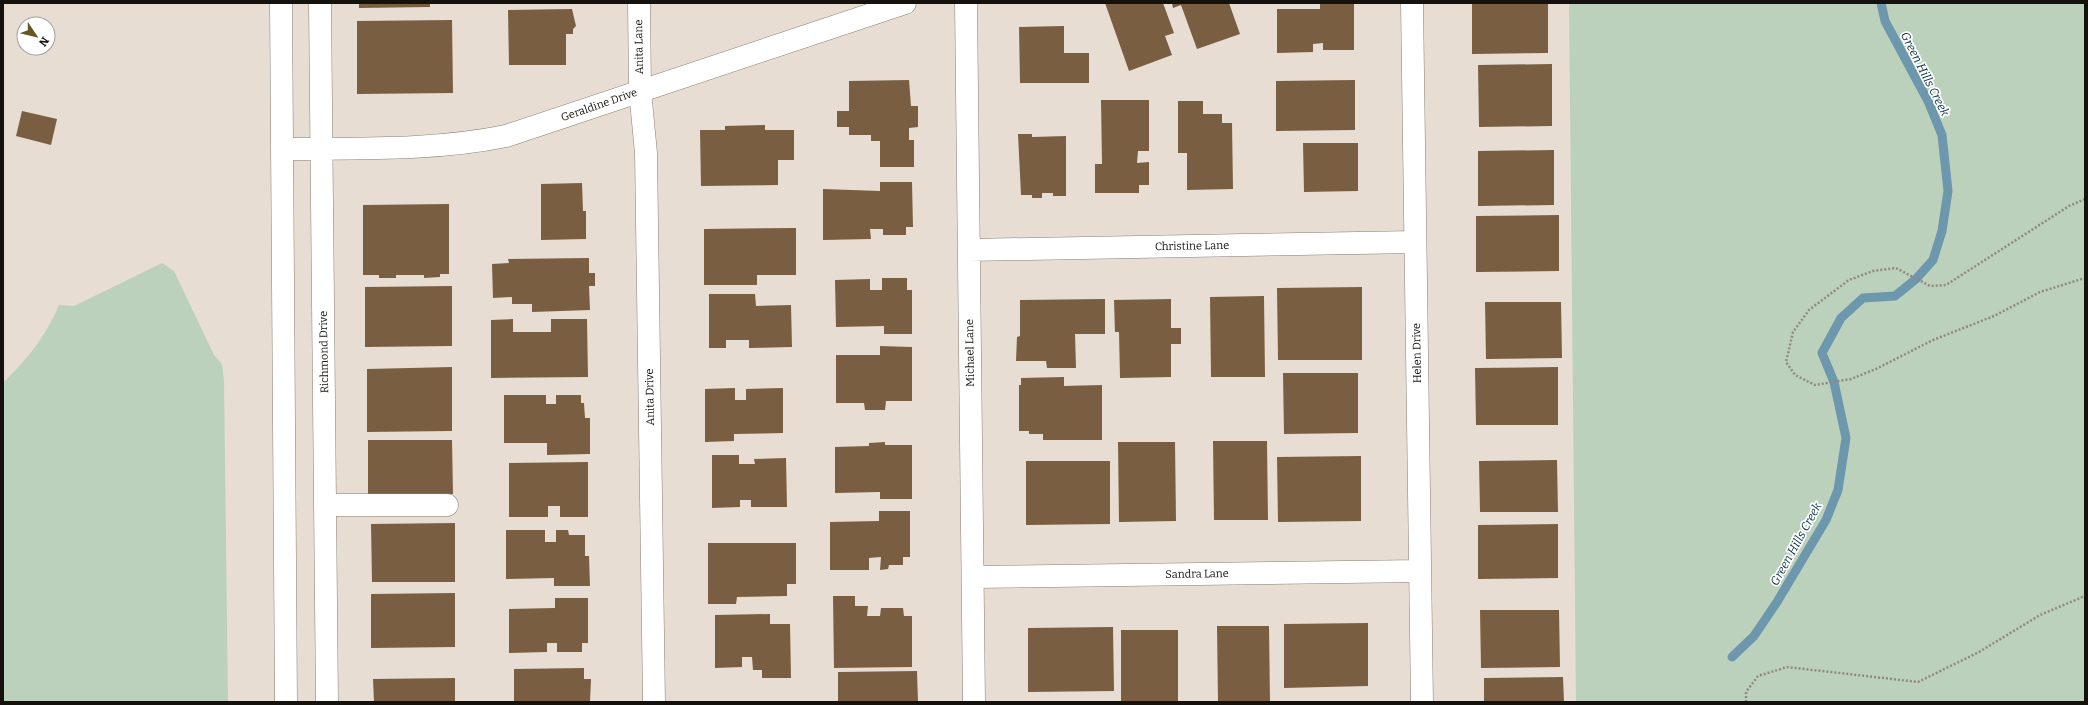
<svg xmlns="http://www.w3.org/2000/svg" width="2088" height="705" font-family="Bitter,serif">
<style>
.green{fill:#bbd1bc}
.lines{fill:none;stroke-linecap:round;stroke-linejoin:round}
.stream{stroke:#6d97ad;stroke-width:9}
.building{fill:#7a5e41}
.minor-casing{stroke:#887e74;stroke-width:23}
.path{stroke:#918981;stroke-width:2.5;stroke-dasharray:2 2;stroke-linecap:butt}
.minor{stroke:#fff;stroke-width:22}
.labels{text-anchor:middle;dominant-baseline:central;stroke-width:3.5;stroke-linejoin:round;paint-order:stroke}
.street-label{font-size:11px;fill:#15120e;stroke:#fff}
.water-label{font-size:12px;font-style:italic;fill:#0a3142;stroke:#fff}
</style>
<rect width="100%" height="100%" fill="#e8ddd2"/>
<path class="green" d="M1569,3H2085V702H1576Z
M162,263L174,271L214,355L222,364L224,381L228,702H3V383C29,357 44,339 59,305L74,306Z"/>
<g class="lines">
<path class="stream" d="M1732,657L1754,636L1777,602L1826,520L1838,490L1846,438L1834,382L1822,353L1841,318L1863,298L1895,296L1916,279L1933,260L1942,231L1948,191L1942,135L1928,101L1885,21L1881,3"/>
</g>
<path class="building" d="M359,3H430V7L359,8Z
M1105,3H1163L1174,33L1165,36L1172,55L1129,71Z
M1172,3H1229L1240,34L1197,49L1181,5L1173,8Z
M1320,3H1354V50H1323V43L1313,44V52L1277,53V9H1320Z
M1472,3H1548V53L1472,54Z
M572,9L576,26L573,29V34H566V65H509L508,10Z
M452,20L453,93L357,94V21Z
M1064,26V53H1089V83H1020L1019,27Z
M1552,64V126L1479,127L1478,65Z
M909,80L911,106H918V127L909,128V140H914V167H880V141H871V135H849V127H837V111H849V81Z
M1355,80V130L1276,131V81Z
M1101,100H1149V151H1138L1137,163L1149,162V185H1139V193H1095V164H1102Z
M1178,101H1203V114H1222V123H1232L1233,189L1187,190V153H1178Z
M22,111L57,119L51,145L16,136Z
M765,125V130H794V160H778V185L701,186L700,130H725V126Z
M1018,134H1032V137L1066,136V196H1053V193H1042V198H1032V195H1021Z
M1303,143H1358V191L1304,192Z
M1554,150V205L1478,206V151Z
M880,182H912L913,227H906V235H883V229H870L871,239L823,240V189L880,191Z
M582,183L583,211H586V239L541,240V184Z
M449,204V274H440V277L424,278V275H396V278H379V275H363V205Z
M1559,215V271L1476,272V216Z
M796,228V275H757V285H704V229Z
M589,258V273H595V286H589L590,310L532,312V304H512V297L493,298L492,264L509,263L508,259Z
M882,278H907V290H912V334H884V326L836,327L835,280L870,279V290H882Z
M452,286V346L365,347V287Z
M1362,287V360H1278L1277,288Z
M709,294H755L756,306L791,305L792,347L749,348V340H726V348H709Z
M1264,296L1265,377H1211L1210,297Z
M1105,299V334H1075L1076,368H1047L1046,361H1016L1017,337L1020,336V300Z
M1171,299V328H1181V344H1171V377L1120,378L1119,332H1115L1114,300Z
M1485,302H1561L1562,358L1486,359Z
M513,319V332H551V319H587L588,377L491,378V320Z
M880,346L912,347V401H886L885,410H865L864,403H836V355H880Z
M452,367V431L367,432V369Z
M1558,367V425H1476L1475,368Z
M1283,373H1358V433L1284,434Z
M1064,377V386L1102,385V440H1043V434H1029V431H1019V385H1021V378Z
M735,388V400H746V389L783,388V433L734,434V441L705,442V389Z
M504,395H546V404H556V395H581V403H584L585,418H590V454L547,455V443H504Z
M368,440H452L453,494L368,495Z
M1213,441H1267L1268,520H1214Z
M885,442V445H912V499H880V492L835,493V447L869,446V443Z
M1118,442H1175L1176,521L1119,522Z
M712,455H739V464H755L754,459L786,458L787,507H751V500H740V507L712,508Z
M1361,456V521L1278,522L1277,457Z
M1557,460L1558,512H1480L1479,461Z
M1026,461H1110V524L1026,525Z
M588,462V517H560V506H548V517H509V463Z
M879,511H910V557H903V565H889L888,569L880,570L881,557L869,558V570H830V522L879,521Z
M455,523V582H372L371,524Z
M1558,524V578L1478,579V525Z
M506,530H545V542H556V530H568L569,535H585V556H589L590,586H554V578L506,579Z
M708,543H796V584H787V596L737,597L736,604H708Z
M455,593V647L371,648V594Z
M833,596H855V606H868L867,616H880L881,608H903L904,616H912V667L834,668Z
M555,598H588V643H582V652H557V643H547V652L509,653V609L555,608Z
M1480,610H1559L1560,667L1481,668Z
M770,614V624H790L791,678H762V670H753L752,657H742V667L715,668V615Z
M1368,623V686L1284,688V624Z
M1217,626H1269L1270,702H1218Z
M1113,627L1114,691L1028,692V628Z
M1121,630H1178V702H1121Z
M584,668V679H591L590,702H514V669Z
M917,671L918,702H838V672Z
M1563,677L1564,702H1484V678Z
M455,678V702H374L373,679Z"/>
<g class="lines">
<defs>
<path id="minor" d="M281,3L286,702
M320,3L327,702
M639,3L640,91L646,153L654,702
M966,3L974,702
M1412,3L1422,702
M283,149C357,148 433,151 506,136L905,3
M969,250L1415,242
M325,505H447
M973,577L1420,571"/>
</defs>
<use href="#minor" class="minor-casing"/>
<path class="path" d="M2085,199L2069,206L1946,285L1930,286L1896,268L1873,271L1849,280L1809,310L1793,332L1786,362L1795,375L1815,385L1851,379L1876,369L1933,340L1994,316L2040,292L2085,278
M1746,702V692L1758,676L1787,667L1918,682L1979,652L2040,615L2085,596"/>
<use href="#minor" class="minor"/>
</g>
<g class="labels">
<g class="street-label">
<text transform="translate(639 47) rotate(-91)">Anita Lane</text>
<text transform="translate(599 105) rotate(-19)">Geraldine Drive</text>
<text transform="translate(1192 246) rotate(-1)">Christine Lane</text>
<text transform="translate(324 352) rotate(-91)">Richmond Drive</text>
<text transform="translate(970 353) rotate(-91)">Michael Lane</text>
<text transform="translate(1417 353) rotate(-91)">Helen Drive</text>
<text transform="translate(650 397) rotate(-91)">Anita Drive</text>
<text transform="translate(1197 574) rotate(-1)">Sandra Lane</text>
</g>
<g class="water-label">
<text transform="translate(1925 74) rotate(63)">Green Hills Creek</text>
<text transform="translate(1796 544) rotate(-61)">Green Hills Creek</text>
</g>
</g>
<rect width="2088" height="705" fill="none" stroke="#15120e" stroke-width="8"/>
<g transform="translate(36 36) rotate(125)"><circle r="19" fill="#ffffff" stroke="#a1a09f"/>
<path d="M0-3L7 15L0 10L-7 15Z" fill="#665724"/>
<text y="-6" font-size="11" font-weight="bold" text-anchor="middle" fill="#15120e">N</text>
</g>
</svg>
